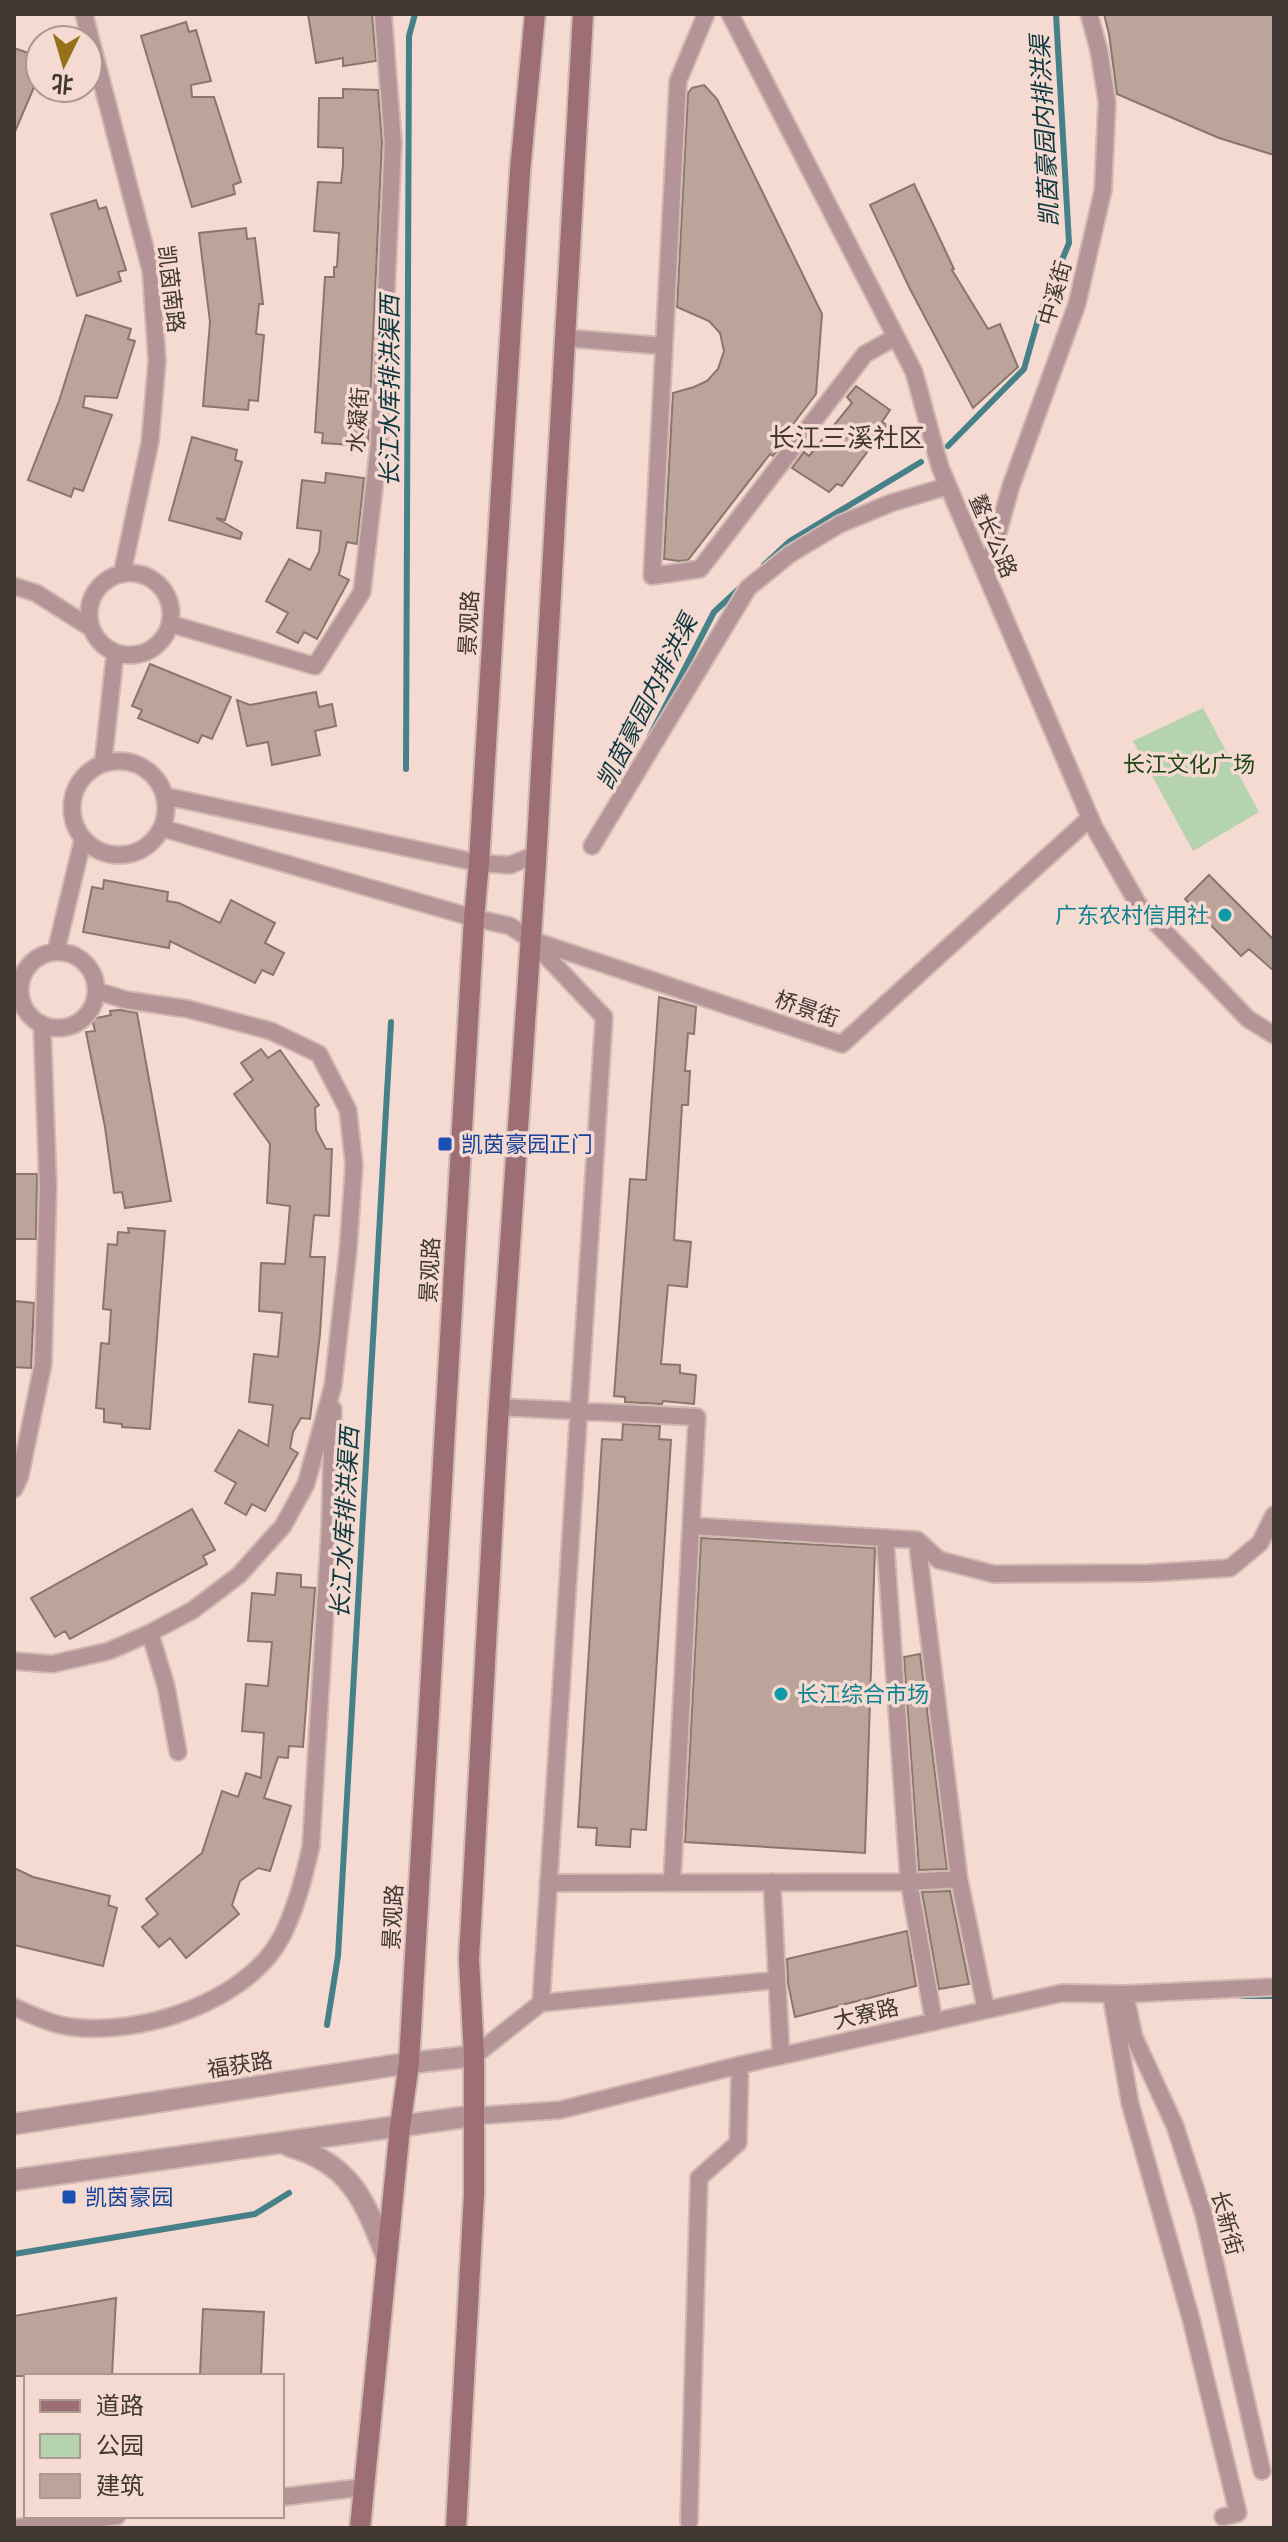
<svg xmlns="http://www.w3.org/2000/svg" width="1288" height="2542" font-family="'DejaVu Sans','Noto Sans SC',sans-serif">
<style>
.green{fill:#b6d3af}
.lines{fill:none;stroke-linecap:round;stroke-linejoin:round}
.stream{stroke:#468089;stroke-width:6}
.building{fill:#bca49b;stroke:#8c756c;stroke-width:2}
.minor-casing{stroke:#d0b9b1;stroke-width:20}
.tertiary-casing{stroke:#d0b9b1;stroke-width:24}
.secondary-casing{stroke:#d0b9b1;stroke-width:24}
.minor{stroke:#b49497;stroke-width:16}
.tertiary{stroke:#b49497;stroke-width:20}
.secondary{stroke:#9d6f74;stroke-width:20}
.culture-dot{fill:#0f9aa8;stroke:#f4dad1;stroke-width:3}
.transit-dot{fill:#1a4fb4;stroke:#f4dad1;stroke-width:3}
.labels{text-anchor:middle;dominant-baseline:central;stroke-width:7;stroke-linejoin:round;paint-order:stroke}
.street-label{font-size:22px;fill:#413733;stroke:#f4dad1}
.park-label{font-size:22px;fill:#1e4612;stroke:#f4dad1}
.culture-label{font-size:22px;fill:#0d838f;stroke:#f4dad1;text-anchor:end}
.transit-label{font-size:22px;fill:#164399;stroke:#f4dad1;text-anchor:start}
.water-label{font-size:24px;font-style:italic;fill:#0e383f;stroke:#f4dad1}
.quarter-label{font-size:26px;fill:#413733;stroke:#f4dad1}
</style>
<rect width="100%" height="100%" fill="#f4dad1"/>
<path class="green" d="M1203,708L1259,812L1193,851L1133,741Z"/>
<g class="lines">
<path class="stream" d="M948,446L1024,369L1039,316L1069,243L1056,14
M764,565L790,541L921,462
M650,736L714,612L741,587
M406,769L409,36L415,14
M1242,1996H1274
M327,2025L338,1956L391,1022
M14,2254L255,2214L289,2193"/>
</g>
<path class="building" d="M308,14H372L376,61L343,66V58L316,63Z
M1104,14H1274V155L1219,138L1117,94L1109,34Z
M186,22L189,32L196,30L211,81L191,85L192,97H214L241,182L233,185L235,194L192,207L141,36Z
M14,48L40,57V73L14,134Z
M704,85L717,99L822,314L816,394L784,436L787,438L773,456L770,454L688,560L679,561L664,559L673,393L694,387L707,381L718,369L724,351L720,333L709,321L677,307L688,93L692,88Z
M343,89L378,90L382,141L368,446L322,443L323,433L315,432L325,277H334V267H337L339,233L314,231L318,182L341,183L343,165V148L318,147L319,98H343Z
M914,184L954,269L952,270L988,329L1000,324L1018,367L973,408L910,289L870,205Z
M96,200L99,209L106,207L126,270L118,272L121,281L77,296L51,214Z
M246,228L247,239L255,238L263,304H259L256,334L264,335L258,401L249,400L248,410L203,406L210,322L199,233Z
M86,315L131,329L128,339L135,341L117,398L85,396L83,407L112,415L83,491L74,488L71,497L28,480L59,401Z
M856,386L890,410L882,422L887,425L842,486L837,484L829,492L792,468L804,452L809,456L852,403L847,397Z
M192,437L237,450L235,460L242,462L225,520L216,518L242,533L240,539L169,520Z
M326,473L364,478L357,544L347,542L339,575L349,580L317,639L304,632L298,643L277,632L288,613L266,601L289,559L310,570L319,552L321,531L297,528L302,480L325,483Z
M150,664L231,697L212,739L202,735L198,743L138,718L142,710L132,706Z
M316,692L319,707L332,704L336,726L315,731L320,755L272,765L268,742L247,746L237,700L250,705Z
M1209,875L1274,940V971L1249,949L1241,956L1185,899Z
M104,880L168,892L167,901L179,903L220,923L231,900L275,923L265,943L284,953L273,975L262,970L255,983L170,941L169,948L83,932L92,887L103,889Z
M659,997L696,1007L694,1034L688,1033L685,1071H690L688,1105H682L674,1240L691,1242L687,1287L668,1285L661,1364L680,1365V1373L696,1375L694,1404L663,1401L662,1404L625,1402V1397L614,1396L630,1179L646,1180Z
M120,1010L137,1013L171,1201L125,1208L122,1192L114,1193L105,1127L86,1032L95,1031L92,1019L111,1015L110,1011Z
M261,1049L268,1058L280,1050L319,1105L315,1108L316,1130L326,1149H332L329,1216L314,1215L310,1257H325L320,1334L310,1419L301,1418L293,1432L290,1448L298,1453L265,1511L252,1504L246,1515L225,1503L236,1483L215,1471L239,1430L268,1446L273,1405L249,1402L254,1354L278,1357L282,1313L259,1311L261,1263L285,1264L290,1206L267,1203L270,1144L234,1094L253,1080L241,1063Z
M15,1174H37L36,1239H15Z
M128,1228L165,1231L150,1429L122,1427V1424L104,1422V1409L96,1408L101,1343L109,1344L111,1310L103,1309L108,1244L117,1245L118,1232L129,1233Z
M15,1301L34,1303L31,1368L14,1367Z
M623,1424L660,1426L659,1439L671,1440L646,1830L631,1829L630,1847L596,1845L597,1828L578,1827L602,1439L622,1440Z
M192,1509L215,1550L203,1556L207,1564L70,1639L65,1631L55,1637L31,1598Z
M701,1538L875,1548L865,1853L685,1842Z
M277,1573L301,1575V1587L315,1588L303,1747L289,1746L288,1758L278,1757L264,1798L291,1806L270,1871L258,1868L240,1881L232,1905L239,1914L186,1958L170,1938L159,1947L142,1927L158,1914L146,1899L202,1853L222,1791L238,1797L246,1773L261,1778L264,1733L242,1731L246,1684L268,1686L272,1642L248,1641L252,1593L275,1595Z
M920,1654L947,1869L919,1870L904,1657Z
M14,1868L33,1877L110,1896L108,1905L117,1908L103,1966L14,1945Z
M950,1891L969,1984L939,1989L922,1892Z
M907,1931L916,1986L795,2017L788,1983L787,1959Z
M116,2298L112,2376H14V2316Z
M203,2309L264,2312L261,2376H200Z"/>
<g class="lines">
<defs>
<path id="minor" d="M84,14L151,271L157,361L150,442L122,574
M706,14L678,81L652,576L700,569L865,354L896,337
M730,14L914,372L940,467L1094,827L1138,904L1248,1019L1274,1035
M565,338L664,346
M89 614a41 41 0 1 1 82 0a41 41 0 1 1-82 0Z
M986,575L1011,486L1077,304L1103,190L1107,102L1099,51L1089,14
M14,586L36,593L91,628
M171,624L315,666L362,592L379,445L393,143L383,14
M72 808a47 47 0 1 1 94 0a47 47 0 1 1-94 0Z
M103,764L115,654
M165,796L479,863L510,865L537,854
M162,828L474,918L510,926L531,940L604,1017L541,2003L474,2056
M592,846L748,588L790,554L840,524L891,503L948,486
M532,940L842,1044L1090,818
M56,951L83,839
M20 990a38 38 0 1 1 76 0a38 38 0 1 1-76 0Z
M499,1407L697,1417L691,1526
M14,1489L20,1476L43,1364L48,1186L42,1024
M885,1538L909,1882L934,2022
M917,1540L959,1879
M150,1633L166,1686L178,1752
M14,1661L52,1664L109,1651L150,1633L193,1610L239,1575L283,1526L306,1484L333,1386L348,1251L354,1165L348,1110L319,1054L271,1031L188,1009L126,1000L97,991
M672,1882L691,1526L917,1540L939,1560L994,1574L1149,1573L1230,1568L1260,1543L1274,1515
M772,1882L781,2056
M548,1883L909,1882L959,1879L986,2010
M1111,1994L1130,2103L1191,2319L1238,2513L1223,2517
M1125,1994L1134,2037L1175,2126L1204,2215L1262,2471
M541,2003L777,1980
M14,2007C32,2015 52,2025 72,2027C141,2036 246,2002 281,1938C296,1909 304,1877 311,1846L330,1528L333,1409
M472,2116L560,2110L740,2065L1062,1993L1125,1994L1274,1987
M282,2497L365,2487
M689,2522L699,2178L738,2143L740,2065
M14,2528L117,2516"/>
<path id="tertiary" d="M14,2124L409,2063L474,2056
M289,2146C352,2164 365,2202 387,2258
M14,2180L472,2116"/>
<path id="secondary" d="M360,2528L400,2127L409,2063L474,918L479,863L520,171L535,14
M456,2528L474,2194V2056L469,1959L498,1422L536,862L583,14"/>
</defs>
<use href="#minor" class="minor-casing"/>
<use href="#tertiary" class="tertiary-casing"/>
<use href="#secondary" class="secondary-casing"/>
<use href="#minor" class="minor"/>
<use href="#tertiary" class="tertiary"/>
<use href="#secondary" class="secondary"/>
</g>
<g class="culture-dot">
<circle cx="1225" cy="915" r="8"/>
<circle cx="781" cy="1694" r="8"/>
</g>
<g class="transit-dot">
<rect x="437" y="1136" width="16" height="16" rx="4"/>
<rect x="61" y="2189" width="16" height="16" rx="4"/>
</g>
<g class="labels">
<g class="street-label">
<text transform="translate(171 289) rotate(83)">凯茵南路</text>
<text transform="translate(1055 293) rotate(-74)">中溪街</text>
<text transform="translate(358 420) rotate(-86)">水凝街</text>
<text transform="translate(993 536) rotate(67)">鳌长公路</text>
<text transform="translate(469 623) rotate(-87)">景观路</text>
<text transform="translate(807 1009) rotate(19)">桥景街</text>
<text transform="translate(430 1270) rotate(-87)">景观路</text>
<text transform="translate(393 1917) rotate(-87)">景观路</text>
<text transform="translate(866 2014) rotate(-13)">大寮路</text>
<text transform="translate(240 2065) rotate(-9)">福获路</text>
<text transform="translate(1227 2223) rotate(75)">长新街</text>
</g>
<g class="park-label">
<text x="1189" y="764">长江文化广场</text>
</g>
<g class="culture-label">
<text x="1209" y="915">广东农村信用社</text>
<text x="797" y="1694" text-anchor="start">长江综合市场</text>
</g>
<g class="transit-label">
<text x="461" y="1144">凯茵豪园正门</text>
<text x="85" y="2197">凯茵豪园</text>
</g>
<g class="water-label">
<text transform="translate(1045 131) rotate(-93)">凯茵豪园内排洪渠</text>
<text transform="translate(390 391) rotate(-90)">长江水库排洪渠西</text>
<text transform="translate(647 702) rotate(-63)">凯茵豪园内排洪渠</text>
<text transform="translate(345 1523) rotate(-87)">长江水库排洪渠西</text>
</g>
<g class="quarter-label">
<text x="847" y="438">长江三溪社区</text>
</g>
</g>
<rect width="1288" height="2542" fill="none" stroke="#413733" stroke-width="32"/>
<rect x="24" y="2374" width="260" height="144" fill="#f4dad1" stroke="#ac9992" stroke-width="2"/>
<rect x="40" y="2400" width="40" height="12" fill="#9d6f74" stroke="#ac9992" stroke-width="2"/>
<text x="96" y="2414" font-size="24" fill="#413733">道路</text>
<rect x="40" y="2434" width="40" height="24" fill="#b6d3af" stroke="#ac9992" stroke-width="2"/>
<text x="96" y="2454" font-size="24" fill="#413733">公园</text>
<rect x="40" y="2474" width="40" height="24" fill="#bca49b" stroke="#ac9992" stroke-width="2"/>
<text x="96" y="2494" font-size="24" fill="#413733">建筑</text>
<g transform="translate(64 64) rotate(185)"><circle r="38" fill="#f4dad1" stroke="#ac9992" stroke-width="2"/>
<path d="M0-6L14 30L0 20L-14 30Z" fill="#96711b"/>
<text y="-12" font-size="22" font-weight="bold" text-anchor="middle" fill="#413733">北</text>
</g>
</svg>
